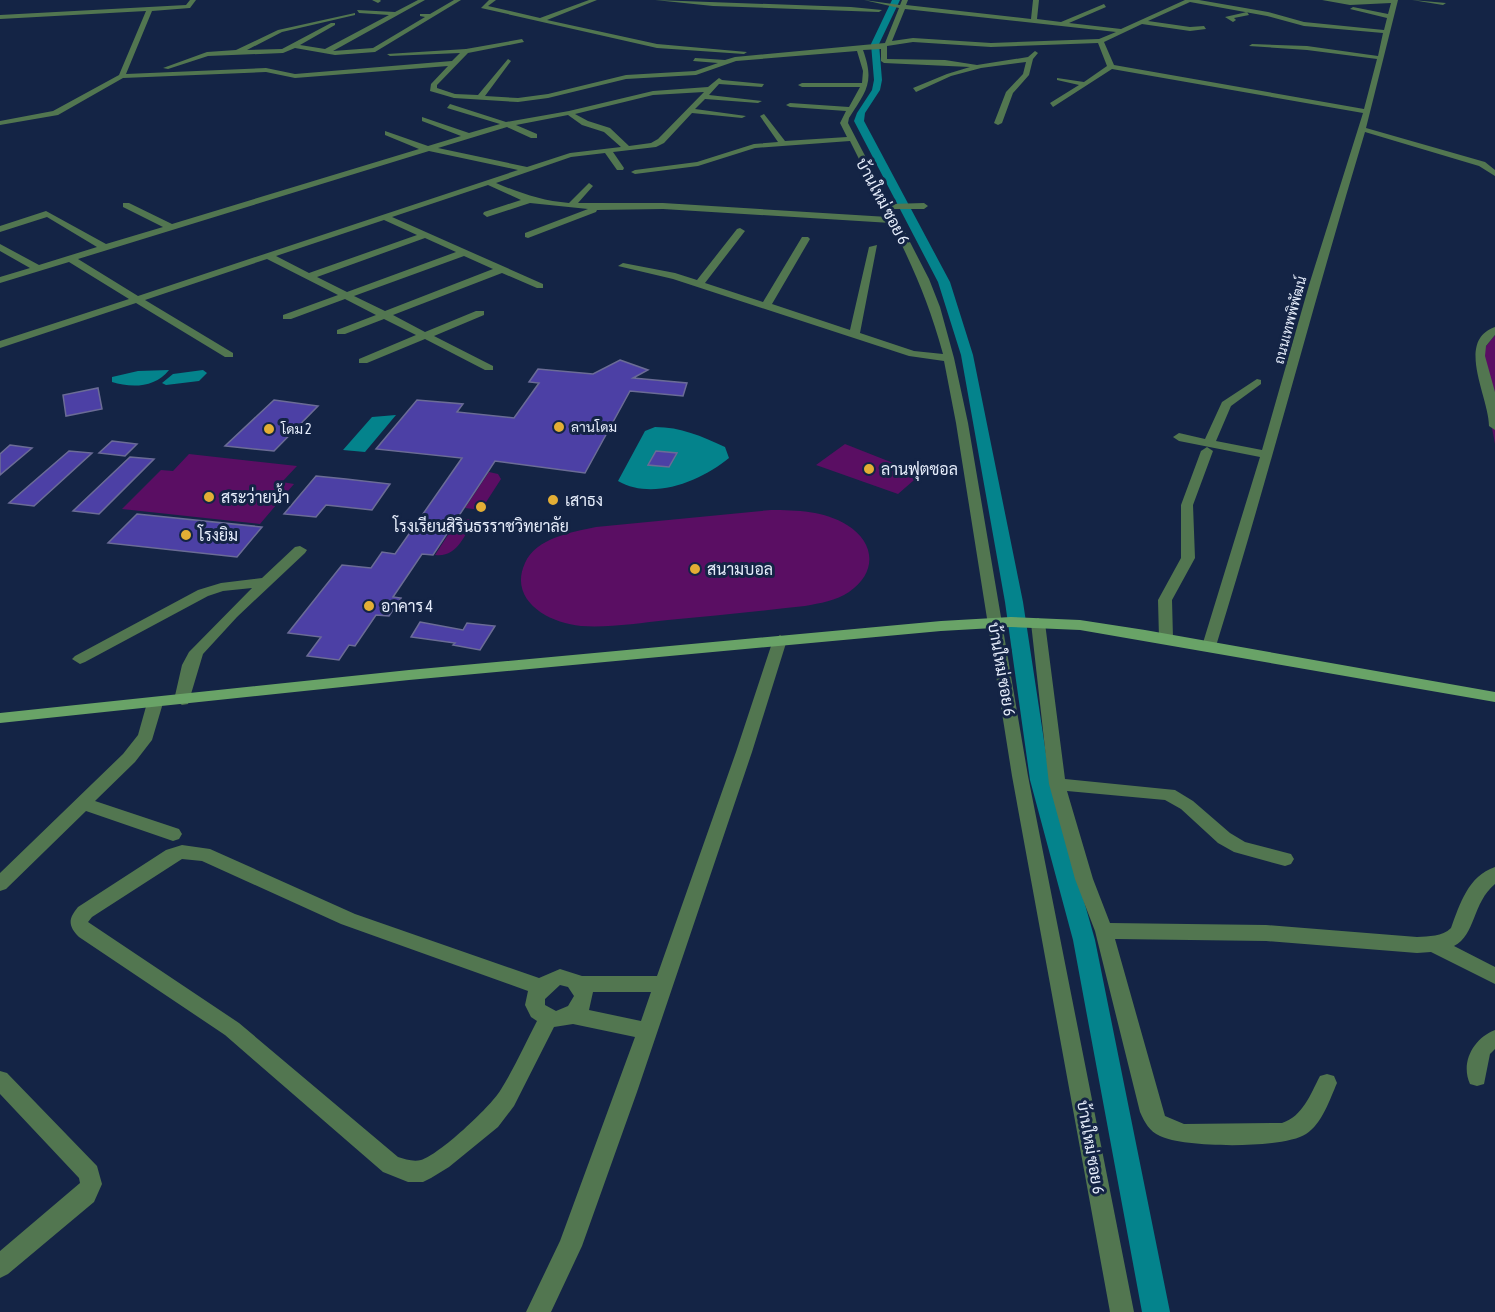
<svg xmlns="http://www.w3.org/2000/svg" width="1495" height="1312" font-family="'Asap Condensed',Sarabun,sans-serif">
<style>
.green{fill:#5a0e63}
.water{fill:#04838c}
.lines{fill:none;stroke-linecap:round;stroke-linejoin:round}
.canal{fill:#04838c;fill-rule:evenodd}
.building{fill:#4c40a5;stroke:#6b6c96;stroke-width:1.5}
.street{fill:#527650;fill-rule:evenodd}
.secondary{fill:#69a367;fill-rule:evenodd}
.poi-dot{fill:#e3ae35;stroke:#142445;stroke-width:2}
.labels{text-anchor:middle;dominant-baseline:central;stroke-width:6;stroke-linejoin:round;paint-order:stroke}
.far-street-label{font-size:14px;fill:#e6edfb;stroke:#142445}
.far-poi-label{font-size:14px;fill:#e6edfb;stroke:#142445;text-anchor:start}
.street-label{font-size:16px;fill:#e6edfb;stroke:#142445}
.poi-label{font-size:16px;fill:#e6edfb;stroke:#142445;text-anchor:start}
</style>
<rect width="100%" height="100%" fill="#142445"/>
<path class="green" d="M1495,335V444L1482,374L1483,350Z
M845,444L921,474L898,494L816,465Z
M189,454L297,466L282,482L294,484L260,524L122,509L161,470L173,471Z
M489,472L498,474L501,479L481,510L465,508Z
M771,510C796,510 825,511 847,525C876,543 877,573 849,592C836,601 820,603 805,606C759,611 713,616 668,620C639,623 609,628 581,626C548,623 508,600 525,563C536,538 572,532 596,527Z
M459,518L474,520C464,536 457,558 435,555Z"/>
<path class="water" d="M169,370C155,388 131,388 112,382V377L138,371Z
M203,370L207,373L199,381L166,385L162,383L173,374Z
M396,415L365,452L343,450L372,417Z
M655,427C681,427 701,436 725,447L729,458C701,481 653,501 618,481L645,431Z"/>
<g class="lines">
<path class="canal" d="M892,0H900L879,44L882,80L880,90L865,113L864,121L950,282L973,355L1023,602L1050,780L1095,940L1170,1312H1142L1073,940L1030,780L1005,602L961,355L938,282L854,121L857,113L872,90L874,80L871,44Z"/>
</g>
<path class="building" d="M620,360L648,370L633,378L687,383L683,396L630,391L585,473L495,461L433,555L422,554L393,597L401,598L389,616L376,615L355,646L349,645L339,660L307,656L321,637L288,633L342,565L371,568L382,552L395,554L462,458L376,449L417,400L463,404L457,412L514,418L539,383L529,382L538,369L593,374Z
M98,388L102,409L66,416L63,395Z
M274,400L318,406L274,451L225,446Z
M112,441L137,444L125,456L99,453Z
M10,445L32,448L0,475V454Z
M69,451L92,453L34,506L9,503Z
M656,451L677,453L669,467L648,465Z
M130,457L154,459L99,514L73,511Z
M316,476L346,479L390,484L372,510L326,505L316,517L284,514Z
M137,514L262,527L237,557L108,543Z
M420,622L463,630L467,623L495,626L480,650L453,645L455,643L411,637Z"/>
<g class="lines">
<path class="street" d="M190,0H196L190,8L152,11L126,74L266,68L295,74L452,61L460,53L390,56L387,54L466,49L522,39L524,42L468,53L437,85V88L455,94L478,95L508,59L511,61L485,96L518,98L548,94L626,75L695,71L718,63L693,61L695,58L725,60L735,57L885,43L899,8L864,0L900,5L902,0H908L906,5L1031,19L1033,0H1039L1037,19L1061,22L1104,4L1106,7L1069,23L1121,29L1185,0H1199L1268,12L1304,22L1384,30L1387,18L1350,9L1353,7L1388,14L1391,3L1350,5L1322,0H1398L1366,128L1485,162L1495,170V176L1479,166L1365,132C1313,304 1269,475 1216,646L1209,651L1202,646L1260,457L1179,441L1173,437L1179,433L1205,439L1222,402L1257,379L1261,380V384L1231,406L1216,441L1262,450L1309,285L1363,113L1112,69L1053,107L1050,103L1079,85L1057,80V78L1084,82L1107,66L1098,43L991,47L913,42L887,46V59L945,60L977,65L1028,57L1035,51L1038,53L1033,59L1029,75L1013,93L1002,123L998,125L994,123L1006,92L1023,74L1026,62L981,68L951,76L916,92L913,88L947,74L970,67L884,63L881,61V49L863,50C875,83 866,91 849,118L848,123L890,204L924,203L928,206L924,209H893L929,279L940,307L954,358L968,423L1028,776L1134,1312H1110L1012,776L956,423L944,361L909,356L673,279L618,266L623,263L675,273L697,280L737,229L740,228L745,231L705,283L763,302L802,237H808L810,239L772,304L850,330L869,247L877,245L860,333L914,351L943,354C929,303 914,269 891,223L663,209L597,210L596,212L528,238L525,237V233L588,209L530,203L487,217L483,214L484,212L521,200L488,185L392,217L543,284V288H537L502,273L393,315L425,332L476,311H484V315L434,336L493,366V370H485L425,339L367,363H359V359L416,335L384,319L345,334H337V330L376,315L345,299L291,319H283V315L338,295L267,259L145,300L233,353V357H225L136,303L0,348V341L129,299L69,262L0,283V277L30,268L0,251V244L39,265L97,247L47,217L0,232V226L46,211L106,244L163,227L123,207V203H129L172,224L419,149L385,135V131L428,146L461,136L422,121V117L469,133L500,124L447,108L450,104L506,122L569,111L653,91L708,87L719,78L722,80L764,84L762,87L719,84L709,95L762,101L758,103L705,99L695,109L746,116L742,118L692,113L664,143L656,147L613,152L624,168L623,170H617L605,153L571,157L496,183C520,193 542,201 569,203L589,183L593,186L578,203H663L888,217L850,141L755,148L698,166L635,174L631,172L635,170L697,162L754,144L778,142L760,116L764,114L785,141L847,137L840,123L846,111L790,107L786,105L790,103L849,107L860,87H802L798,85L802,83H862L863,71L857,51L736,61L696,75L626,79L548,98L518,102L454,98L430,91L431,84L448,66L295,78L266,72L123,78L58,115L0,125V121L53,111L119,75L146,11L0,19V15L186,5ZM1190,2L1267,16L1304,26L1383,33L1378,56L1307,46L1252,44L1249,46L1307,50L1377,59L1364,109L1114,65L1104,42L1142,24L1190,31L1206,29L1204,26L1190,27L1148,21ZM905,9L1116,32L1099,39L991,43L913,38L892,41ZM704,92L658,139L651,143L629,146L610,128L588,121L575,114L653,95ZM568,115L582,125L604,132L621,147L570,153L527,167L438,148L507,127L531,138H537V134L516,125ZM429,151L518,170L138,296L78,259ZM384,220L417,235L309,273L276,256ZM425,238L456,252L347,292L317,277ZM464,256L493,269L385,311L354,296Z
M372,0H380L381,1L378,3Z
M418,0H425L333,51L373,48L425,17L420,16V14H430L454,0H461L375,52L335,55L295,48L283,53L208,56L168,69L163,68L207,52L236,50L278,30L355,13V15L282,32L247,50L282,49L331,23H335V25L300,45L325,49L389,15L359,13L357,10L395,12Z
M489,0H496L488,6L540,18L589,0H597L547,20L657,44L747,52L744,54L657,48L481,8Z
M655,0L851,7L882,10L879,12L713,6Z
M1412,0L1446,3L1443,5Z
M1247,12L1249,15L1234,18L1236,20L1233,22L1225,17Z
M1495,327V335L1486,346L1485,356L1495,392V430L1489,426C1489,397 1455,341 1495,327Z
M1207,447L1213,451L1193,505L1195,558L1172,600L1173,638L1166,643L1159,638L1158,600L1181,558V505L1201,451Z
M300,546L307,550L305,553L237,617L203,654L188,704L182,705L174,700L182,665L189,652L252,588L223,591L208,596L85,662L80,664L72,659L75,656L198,590L221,583L262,578L295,547Z
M1038,618L1045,623L1065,779L1175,790L1193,801L1230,833L1245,842L1291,854L1294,859L1291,864L1285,866L1234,852L1218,843L1181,809L1165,800L1067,791L1093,879L1110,923L1266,925L1417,937C1429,936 1442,937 1451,928C1460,904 1468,876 1495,867V884C1472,903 1476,935 1454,946L1495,967V984L1431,952L1417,953L1266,941L1115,939L1165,1116L1184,1124L1282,1123C1303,1116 1310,1095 1320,1076L1327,1074L1334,1076L1337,1083C1330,1099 1322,1124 1306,1134C1284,1149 1184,1148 1160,1136C1149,1131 1145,1123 1140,1112L1095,931L1075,879L1049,784L1031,623Z
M780,635L787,640L752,752L637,1092L582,1246L551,1312H526L560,1241L635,1037L573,1024L554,1027L514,1106L498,1127L449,1167L431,1178L423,1182H408L383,1172L225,1035L79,937C68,926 68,919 78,907L166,850L182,845L210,849L355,914L539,978L560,969L582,976H657L736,752L773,640ZM182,859L202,861L341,924L528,991L525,1005L531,1017L537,1021C525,1044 514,1069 500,1091C490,1107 439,1155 421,1160C413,1162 405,1159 398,1157L239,1023L88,922L92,917ZM560,985L568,987L574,996L568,1006L556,1011L545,1005V999ZM593,992H651L641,1021L589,1010Z
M155,698L161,699L163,703L152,740L135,762L95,801L179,829L182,834L179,839L173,841L86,811L6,889L0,891V873L123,754L138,735L147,703L149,699Z
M1495,1030V1049L1490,1054L1484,1084L1477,1086L1470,1084C1460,1062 1474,1038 1495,1030Z
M0,1071L7,1073L97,1166L102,1184L94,1202L8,1274L0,1278V1251L80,1183L79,1178L0,1094Z"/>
<path class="secondary" d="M1011,617L1080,620L1145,630L1495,692V702L1080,630L1011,627L941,631L409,680L0,723V713L409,670L941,621Z"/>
</g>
<g class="poi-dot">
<circle cx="559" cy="427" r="6"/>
<circle cx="269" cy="429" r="6"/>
<circle cx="869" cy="469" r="6"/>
<circle cx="209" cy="497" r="6"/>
<circle cx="553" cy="500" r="6"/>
<circle cx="481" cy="507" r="6"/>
<circle cx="186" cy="535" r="6"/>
<circle cx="695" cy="569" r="6"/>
<circle cx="369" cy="606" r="6"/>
</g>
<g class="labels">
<g class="far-street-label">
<text transform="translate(1290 320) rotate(-75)">ถนนเทพพิพัฒน์</text>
</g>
<g class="far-poi-label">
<text x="571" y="427">ลานโดม</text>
<text x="281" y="429">โดม 2</text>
</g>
<g class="street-label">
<text transform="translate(883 201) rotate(62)">บ้านใหม่ ซอย 6</text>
<text transform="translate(1002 669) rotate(80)">บ้านใหม่ ซอย 6</text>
<text transform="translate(1091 1147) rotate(80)">บ้านใหม่ ซอย 6</text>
</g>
<g class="poi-label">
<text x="881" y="469">ลานฟุตซอล</text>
<text x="221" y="497">สระว่ายน้ำ</text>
<text x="565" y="500">เสาธง</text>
<text x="481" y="526" text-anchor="middle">โรงเรียนสิรินธรราชวิทยาลัย</text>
<text x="198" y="535">โรงยิม</text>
<text x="707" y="569">สนามบอล</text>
<text x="381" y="606">อาคาร 4</text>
</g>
</g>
</svg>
